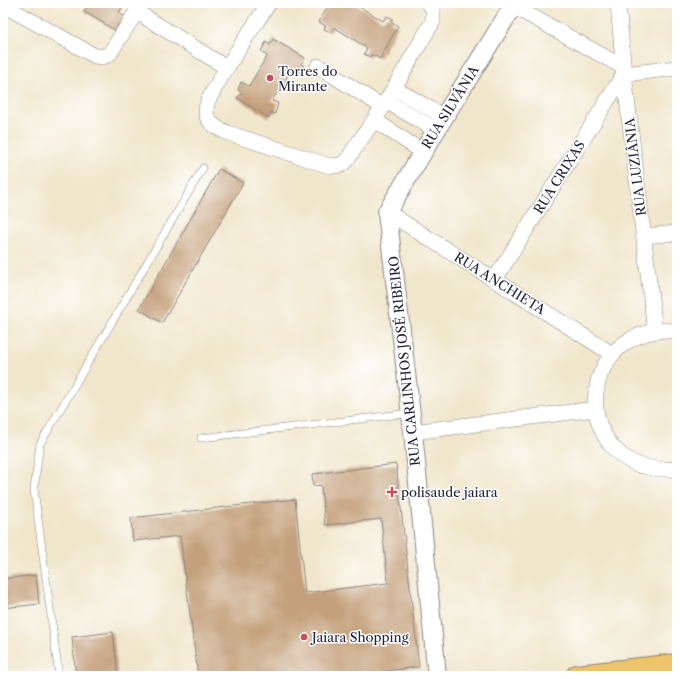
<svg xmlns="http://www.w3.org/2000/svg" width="680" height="679" font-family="'Libre Caslon Text',serif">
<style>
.building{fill:#c4a17c}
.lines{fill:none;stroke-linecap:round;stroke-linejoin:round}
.service-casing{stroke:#898483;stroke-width:8}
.minor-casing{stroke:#898483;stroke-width:16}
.tertiary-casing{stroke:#898483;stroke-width:20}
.primary-casing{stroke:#898483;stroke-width:24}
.service{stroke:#fff;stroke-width:7}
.minor{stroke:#fff;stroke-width:15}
.tertiary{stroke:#fff;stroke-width:18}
.primary{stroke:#efc469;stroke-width:22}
.poi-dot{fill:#d1495b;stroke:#fff;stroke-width:1.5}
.labels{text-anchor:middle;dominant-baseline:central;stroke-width:3;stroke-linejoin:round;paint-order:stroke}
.poi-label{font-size:13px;fill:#22223b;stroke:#fff;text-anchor:start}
.street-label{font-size:13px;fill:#22223b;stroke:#fff}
</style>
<rect width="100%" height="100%" fill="#fff"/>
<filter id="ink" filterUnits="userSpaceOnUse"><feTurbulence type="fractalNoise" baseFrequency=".025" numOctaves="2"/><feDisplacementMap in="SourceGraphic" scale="8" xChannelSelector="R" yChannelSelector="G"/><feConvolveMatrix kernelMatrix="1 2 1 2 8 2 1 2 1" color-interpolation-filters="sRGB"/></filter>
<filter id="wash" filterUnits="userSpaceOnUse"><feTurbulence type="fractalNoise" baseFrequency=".012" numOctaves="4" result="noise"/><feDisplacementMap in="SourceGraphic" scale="16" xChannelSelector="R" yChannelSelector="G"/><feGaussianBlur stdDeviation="0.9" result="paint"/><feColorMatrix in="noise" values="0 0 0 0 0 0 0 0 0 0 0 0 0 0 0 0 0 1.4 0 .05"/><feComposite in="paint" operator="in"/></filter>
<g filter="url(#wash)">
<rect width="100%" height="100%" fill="#f0e6cb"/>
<g id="blocks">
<path class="building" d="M84,3H129L122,7L119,14L125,16L122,27L118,25L116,31L83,11L89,6Z
M330,3H353L383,21L387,16L393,19L390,22L398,26L380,59L372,54L370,57L364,54L367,48L334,27L331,33L324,29L326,26L319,22Z
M273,39L305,58L301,64L304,66L298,74L292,69L287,75L286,82L281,91L276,94L272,101L278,103L275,114L271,112L269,118L237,98L242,93L238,90L241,82L249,86L267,56L261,51L266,42L270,45Z
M219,169L243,183L162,323L139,309Z
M396,464L419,667L341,676H198L180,536L133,541L131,518L295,499L305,593L388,583L381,519L325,525L321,485L313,486L312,474Z
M36,575L39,604L3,608V579Z
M113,632L118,676H76L72,637Z"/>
</g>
</g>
<g filter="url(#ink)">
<use href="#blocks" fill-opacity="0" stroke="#898483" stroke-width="1"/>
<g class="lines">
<defs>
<path id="service" d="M201,438L410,413
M59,676L34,489L40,444L203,168"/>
<path id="minor" d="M269,3C248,35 225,67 208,101C207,104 206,110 206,113C208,124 219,129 228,133L330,166L341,165L346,161L383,107L433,21V8L428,3
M618,3L624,74L655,331
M3,5L95,56L103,57L110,53L142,3
M513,6L623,67
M137,12L227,68
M318,66L383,107
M394,88L444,117
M386,101L436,130
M374,120L423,152
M387,212L612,354
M644,236L677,233
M495,279L624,74L677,68
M677,332C668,329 656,331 647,333C586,349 577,433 632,462C646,469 662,470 677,469
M413,432L595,409"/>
<path id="tertiary" d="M437,676L413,432L387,212L444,117L515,3"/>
<path id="primary" d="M577,676L677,665"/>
</defs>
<use href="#service" class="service-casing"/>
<use href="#minor" class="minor-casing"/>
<use href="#tertiary" class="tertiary-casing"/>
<use href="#primary" class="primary-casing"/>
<use href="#service" class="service"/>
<use href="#minor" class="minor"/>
<use href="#tertiary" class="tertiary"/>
<use href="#primary" class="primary"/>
</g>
</g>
<g class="poi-dot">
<circle cx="270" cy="78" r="4"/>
<path d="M390 486h4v4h4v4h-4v4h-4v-4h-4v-4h4z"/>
<circle cx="304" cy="637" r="4"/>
</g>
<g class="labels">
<g class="poi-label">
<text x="278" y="71">Torres do<tspan x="278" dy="15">Mirante</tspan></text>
<text x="401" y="492">polisaude jaiara</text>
<text x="312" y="637">Jaiara Shopping</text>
</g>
<g class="street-label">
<text transform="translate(450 107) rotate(-58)">RUA SILVÂNIA</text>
<text transform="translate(635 167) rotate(-97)">RUA LUZIÂNIA</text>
<text transform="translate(559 177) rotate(-58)">RUA CRIXAS</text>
<text transform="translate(500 283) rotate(32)">RUA ANCHIETA</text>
<text transform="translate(404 361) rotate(-96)">RUA CARLINHOS JOSÉ RIBEIRO</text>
</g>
</g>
<rect width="680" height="679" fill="none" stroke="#fff" stroke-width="16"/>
</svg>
